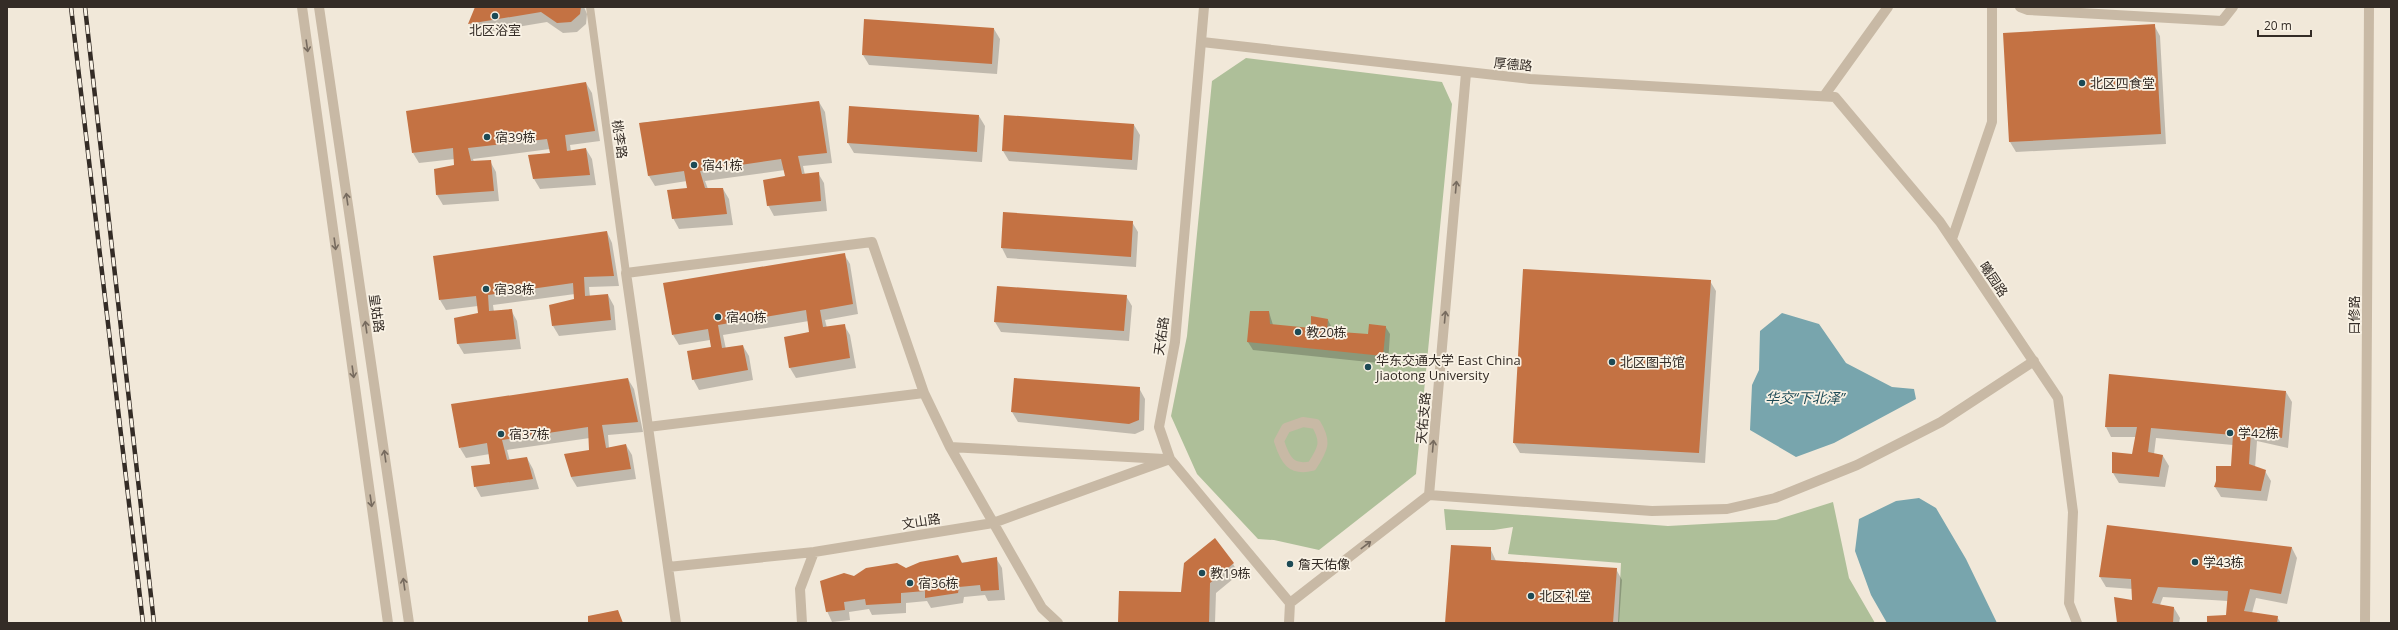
<svg xmlns="http://www.w3.org/2000/svg" width="2398" height="630" font-family="'Open Sans','Noto Sans SC',sans-serif">
<style>
.green{fill:#aebf99}
.water{fill:#78a5ad}
.shadow{fill:#0003}
.building{fill:#c47243}
.lines{fill:none;stroke-linecap:round;stroke-linejoin:round}
.service{stroke:#c8b9a5;stroke-width:8}
.minor{stroke:#c8b9a5;stroke-width:10}
.tertiary{stroke:#c8b9a5;stroke-width:10}
.rail-casing{stroke:#342c26;stroke-width:4.5}
.rail{stroke:#f9f2e5;stroke-width:3;stroke-dasharray:9;stroke-linecap:butt}
.oneway{stroke:#776b5f}
.poi-dot{fill:#1c4a55;stroke:#f9f2e5;stroke-width:1.5}
.labels{text-anchor:middle;dominant-baseline:central;stroke-width:3.5;stroke-linejoin:round;paint-order:stroke}
.poi-label{font-size:13px;fill:#342c26;stroke:#f9f2e5;text-anchor:start}
.street-label{font-size:13px;fill:#342c26;stroke:#f9f2e5}
.water-label{font-size:14px;font-style:italic;fill:#1c4a55;stroke:#f9f2e5}
</style>
<rect width="100%" height="100%" fill="#f1e8d9"/>
<path class="green" d="M1246,58L1442,82L1452,104L1416,474L1319,550L1274,540L1258,539L1197,474L1171,416L1187,336L1212,81Z
M1833,502L1849,578L1875,623H1618L1621,563L1508,554L1513,527L1494,530H1446L1444,509L1668,526L1776,520Z"/>
<path class="water" d="M1782,313L1819,324L1846,363L1892,387L1914,389L1916,399L1834,443L1796,457L1750,430L1752,385L1759,370L1760,331Z
M1919,498L1936,508L1966,559L1997,623H1887L1871,595L1855,551L1859,519L1896,501Z"/>
<path class="shadow" d="M476,7H584L587,14L586,24L577,32L563,33L547,22L475,34L470,24Z
M865,20L994,29L1000,39L997,74L869,65L863,55Z
M2154,25L2160,36L2166,144L2016,152L2010,142L2004,34Z
M586,83L592,93L600,141L570,145L571,151L586,149L592,159L596,185L540,189L534,179L551,154L550,149L473,159L474,162L490,161L496,172L499,201L443,205L437,195L455,166V159L419,163L413,153Z
M819,102L825,112L832,163L803,166L805,175L818,173L824,183L827,211L774,216L768,205L786,177L785,170L705,181L708,189H723L729,199L733,225L679,229L673,218L688,189L687,181L655,186L649,176L640,123Z
M979,116L985,126L982,162L854,153L848,143Z
M1134,125L1140,135L1137,170L1009,161L1003,151Z
M1132,222L1138,232L1136,267L1007,258L1002,248Z
M607,232L612,243L619,286L589,287L590,297L608,295L614,306L616,330L559,336L553,326L575,300V294L493,305L494,312L511,310L517,321L521,349L464,354L458,344L479,314L478,306L446,310L440,300Z
M844,254L850,264L858,314L825,320L827,328L844,325L850,335L856,368L796,378L790,368L785,338L811,333L809,321L723,335L726,349L743,346L749,356L753,380L699,390L693,379L712,348L710,340L679,345L673,335Z
M1710,281L1716,291L1705,463L1520,453L1514,443Z
M1126,296L1132,306L1129,341L1001,332L995,322Z
M1250,312H1269L1273,325L1312,329L1328,320L1332,328L1331,332L1369,335L1385,326L1390,334L1388,364L1253,350L1248,342Z
M628,379L634,389L643,432L608,435L609,448L626,445L632,455L636,479L577,487L571,477L590,450V438L507,450L510,461L527,458L533,469L539,489L481,497L475,486L492,465L490,454L466,458L460,448Z
M1139,388L1145,399L1144,430L1135,434L1018,422L1012,412Z
M2286,392L2292,402L2288,448L2257,441L2255,468L2265,471L2271,481L2267,501L2221,497L2215,487L2232,467L2233,445L2156,438L2154,454L2163,456L2169,466L2165,487L2119,483L2113,473L2133,455L2136,437H2111L2106,427Z
M2108,526L2292,548L2297,558L2287,604L2256,598L2252,613L2277,617L2281,623H2208L2227,616L2228,601L2163,597L2160,605L2174,608L2180,618L2179,623H2118L2134,601L2133,589L2106,587L2100,577Z
M1490,548L1496,561L1616,569L1622,580L1619,623H1446Z
M996,558L1002,568L1005,600L988,601L985,595L964,597L963,603L931,608L927,601L906,603V613L872,615L869,609L849,612L850,620L832,622L827,611L854,577Z
M1233,564L1239,574L1216,593L1215,623H1119L1182,593Z"/>
<path class="building" d="M475,7H581L580,14L571,22L557,23L541,12L468,24Z
M864,19L994,28L992,64L862,55Z
M2155,24L2161,134L2009,142L2003,33Z
M586,82L595,131L565,135L567,151L586,148L590,175L533,179L528,155L550,153L547,139L468,148L471,161L491,160L494,191L436,195L434,169L454,165L453,148L412,153L406,111Z
M819,101L827,153L798,156L802,174L819,172L821,201L767,206L763,180L785,176L781,159L700,171L705,188H723L727,214L672,219L667,190L687,188L684,171L648,176L639,123Z
M849,106L979,115L977,152L847,143Z
M1004,115L1134,124L1132,160L1002,151Z
M1003,212L1133,221L1131,257L1001,248Z
M607,231L614,276L584,277L585,296L608,294L611,320L552,326L549,305L574,299L573,283L488,295L489,311L512,309L516,339L457,344L454,318L478,313L476,296L439,300L433,256Z
M845,253L853,304L820,310L823,327L845,324L850,358L789,368L784,337L809,332L806,310L718,325L722,348L743,345L748,370L692,380L687,351L711,347L708,329L672,335L663,283Z
M1523,269L1711,280L1699,453L1513,443Z
M997,286L1127,295L1124,331L994,322Z
M1250,311H1269L1270,324L1311,328V316L1328,319L1327,331L1368,334L1369,324L1386,326L1383,356L1247,342Z
M2109,374L2286,391L2282,438L2251,431L2249,464L2266,470L2261,491L2214,487L2216,481V466H2231L2233,435L2151,428L2148,452L2163,455L2159,477L2112,473V452L2132,454L2137,427H2105Z
M628,378L638,422L602,425L606,448L626,444L631,469L571,477L564,454L589,450L588,427L502,440L507,460L527,457L533,479L474,487L471,466L490,464L487,443L459,448L451,404Z
M1014,378L1140,387L1139,420L1129,424L1011,412Z
M2107,525L2292,547L2281,594L2250,589L2244,611L2278,616L2277,623H2207V616L2226,615L2228,591L2158,587L2152,603L2174,607L2173,623H2117L2114,597L2132,600L2131,579L2099,577Z
M1215,538L1234,563L1210,583L1209,623H1118L1119,591L1181,592L1184,563Z
M1451,545L1491,547V560L1617,568L1613,623H1445Z
M958,555L962,563L997,557L999,590L981,591L980,585L959,587L958,593L925,598V591L901,593V603L866,605L865,599L844,602L845,610L826,612L820,581L844,573L854,576L866,568L897,563L906,568L920,562Z
M618,610L623,623H588V616Z"/>
<g class="lines">
<path class="service" d="M590,7L626,273"/>
<path class="minor" d="M1204,7L1175,342L1159,427L1170,459L1290,603L1289,623
M2020,7L2028,10L2222,21L2233,7
M1202,42L1530,79L1835,97L1940,222L2058,398L2073,512L2069,603L2077,623
M1824,96L1888,7
M1952,239L1992,122V7
M1303,422L1316,424C1327,442 1323,449 1312,466C1291,471 1285,460 1279,441L1286,428Z
M648,427L924,393
M950,447L1164,459
M1429,495L1652,511L1727,509L1775,498L1857,465L1941,422L2034,361
M668,567L814,552L993,523L1170,459
M1290,603L1429,495L1466,73
M676,623L626,273L872,242L924,393L950,447L1042,608L1058,623
M802,623L800,589L814,552"/>
<path class="tertiary" d="M302,7L388,623
M319,7L409,623
M2365,623L2369,7"/>
<defs>
<path id="rail" d="M71,7L143,623
M85,7L154,623"/>
</defs>
<use href="#rail" class="rail-casing"/>
<use href="#rail" class="rail"/>
</g>
<defs><path id="oneway-shaft" d="M-6 0H5M1.5-3L5.5 0L1.5 3" fill="none" stroke-width="1.6" stroke-linecap="round" stroke-linejoin="round"/></defs>
<g class="oneway">
<use href="#oneway-shaft" transform="translate(307 46) rotate(82)"/>
<use href="#oneway-shaft" transform="translate(1456 187) rotate(-85)"/>
<use href="#oneway-shaft" transform="translate(347 199) rotate(-98)"/>
<use href="#oneway-shaft" transform="translate(335 244) rotate(82)"/>
<use href="#oneway-shaft" transform="translate(1445 317) rotate(-85)"/>
<use href="#oneway-shaft" transform="translate(366 327) rotate(-98)"/>
<use href="#oneway-shaft" transform="translate(353 372) rotate(82)"/>
<use href="#oneway-shaft" transform="translate(1433 446) rotate(-85)"/>
<use href="#oneway-shaft" transform="translate(385 456) rotate(-98)"/>
<use href="#oneway-shaft" transform="translate(371 501) rotate(82)"/>
<use href="#oneway-shaft" transform="translate(1366 545) rotate(-37)"/>
<use href="#oneway-shaft" transform="translate(404 584) rotate(-98)"/>
</g>
<g class="poi-dot">
<circle cx="495" cy="16" r="4"/>
<circle cx="2082" cy="83" r="4"/>
<circle cx="487" cy="137" r="4"/>
<circle cx="694" cy="165" r="4"/>
<circle cx="486" cy="289" r="4"/>
<circle cx="718" cy="317" r="4"/>
<circle cx="1298" cy="332" r="4"/>
<circle cx="1612" cy="362" r="4"/>
<circle cx="1368" cy="367" r="4"/>
<circle cx="2230" cy="433" r="4"/>
<circle cx="501" cy="434" r="4"/>
<circle cx="2195" cy="562" r="4"/>
<circle cx="1290" cy="564" r="4"/>
<circle cx="1202" cy="573" r="4"/>
<circle cx="910" cy="583" r="4"/>
<circle cx="1531" cy="596" r="4"/>
</g>
<g class="labels">
<g class="poi-label">
<text x="495" y="30" text-anchor="middle">北区浴室</text>
<text x="2090" y="83">北区四食堂</text>
<text x="495" y="137">宿39栋</text>
<text x="702" y="165">宿41栋</text>
<text x="494" y="289">宿38栋</text>
<text x="726" y="317">宿40栋</text>
<text x="1306" y="332">教20栋</text>
<text x="1376" y="360">华东交通大学 East China<tspan x="1376" dy="15">Jiaotong University</tspan></text>
<text x="1620" y="362">北区图书馆</text>
<text x="2238" y="433">学42栋</text>
<text x="509" y="434">宿37栋</text>
<text x="2203" y="562">学43栋</text>
<text x="1298" y="564">詹天佑像</text>
<text x="1210" y="573">教19栋</text>
<text x="918" y="583">宿36栋</text>
<text x="1539" y="596">北区礼堂</text>
</g>
<g class="street-label">
<text transform="translate(1513 64) rotate(5)">厚德路</text>
<text transform="translate(620 139) rotate(82)">桃李路</text>
<text transform="translate(1994 279) rotate(56)">曦园路</text>
<text transform="translate(377 313) rotate(82)">皇姑路</text>
<text transform="translate(2354 315) rotate(-90)">曰修路</text>
<text transform="translate(1161 336) rotate(-82)">天佑路</text>
<text transform="translate(1423 418) rotate(-85)">天佑支路</text>
<text transform="translate(921 521) rotate(-9)">文山路</text>
</g>
<g class="water-label">
<text x="1805" y="397">华交“下北泽”</text>
</g>
</g>
<rect width="2398" height="630" fill="none" stroke="#342c26" stroke-width="16"/>
<path d="M2258 30v6h53v-6" fill="none" stroke="#342c26" stroke-width="2"/>
<text x="2264" y="30" font-size="12" fill="#342c26" stroke="#f9f2e5" stroke-width="3" paint-order="stroke">20 m</text>
</svg>
